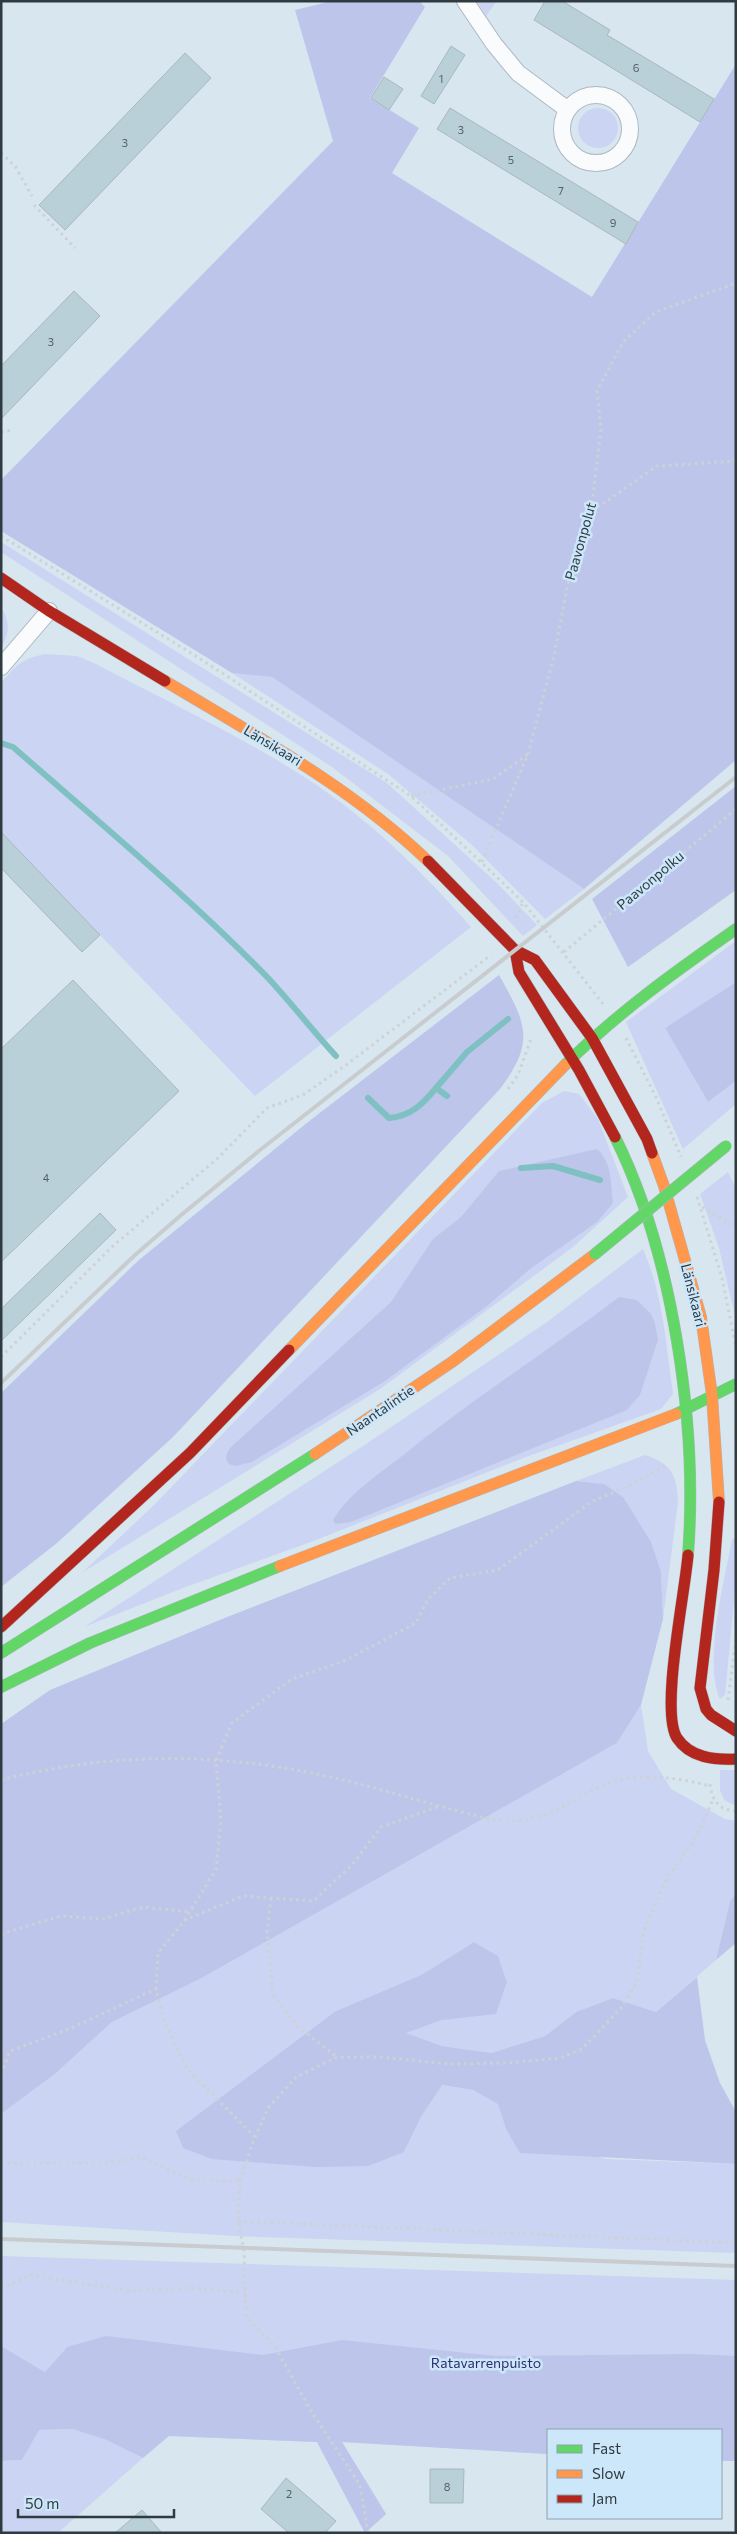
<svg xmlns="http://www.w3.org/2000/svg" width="737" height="2534" font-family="Commissioner,sans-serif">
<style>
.green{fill:#cbd4f2}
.forest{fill:#bdc6ea}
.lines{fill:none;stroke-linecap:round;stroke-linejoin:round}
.stream{stroke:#7fc0c2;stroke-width:6}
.building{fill:#bad0d8;stroke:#aab7bd}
.street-casing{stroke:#aeb8c0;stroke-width:18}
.fast-casing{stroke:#aeb8c0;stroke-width:12}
.slow-casing{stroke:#aeb8c0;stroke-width:12}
.jam-casing{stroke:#aeb8c0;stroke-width:12}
.path{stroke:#ced2d5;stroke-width:3;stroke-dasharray:2.5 4;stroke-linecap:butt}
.street{stroke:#f9fbfd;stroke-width:16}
.fast{stroke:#63d668;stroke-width:11}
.slow{stroke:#ff974d;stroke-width:11}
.jam{stroke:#b3261e;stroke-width:11}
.rail{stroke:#c9cccf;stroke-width:4}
.fast-bridge-casing{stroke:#aeb8c0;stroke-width:12;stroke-linecap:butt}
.fast-bridge{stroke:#63d668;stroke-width:11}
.labels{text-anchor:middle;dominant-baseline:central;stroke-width:5;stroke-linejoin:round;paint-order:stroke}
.number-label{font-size:11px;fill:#536168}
.street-label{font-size:14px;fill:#2f3a41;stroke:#cde7fa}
.park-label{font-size:14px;fill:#2e2c6f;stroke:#cde7fa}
</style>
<rect width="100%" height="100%" fill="#d8e6f0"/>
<path class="green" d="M477,1H497L486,16Z
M578 128a20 20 0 1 1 40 0a20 20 0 1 1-40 0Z
M1,542L387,783L498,884L537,925L523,936L448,856L332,767L1,552Z
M1,608C10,620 10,634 1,647Z
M45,654L77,656L96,664C166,701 239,735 306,778C369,819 422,871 471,927L255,1096L1,832V683C17,665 21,659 45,654Z
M232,673L272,677L584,889L545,919L472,845L388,774Z
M736,941V982L665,1028L708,1102L736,1081V1104L683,1149L626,1022Z
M564,1091L579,1094L598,1119L628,1197L573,1247L380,1389L83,1572L154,1505L542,1103Z
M728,1172L736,1189V1320L719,1248L700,1194Z
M643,1249C663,1294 666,1345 673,1394L661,1409L526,1457L316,1540L183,1588L84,1627L366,1444L547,1322Z
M645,1455C671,1463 677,1475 678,1502L663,1619L661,1572L604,1484L576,1481Z
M736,1538V1580L725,1695L720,1699C703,1663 725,1578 732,1539Z
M641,1705L648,1751L671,1789L725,1819L736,1821V1894L730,1901L716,1960L656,2012L613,1998L576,2012L545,2036L493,2053L442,2046L405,2033L448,2018L496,2013L507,1982L498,1956L474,1942L421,1975L336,2011L404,2152L421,2117L441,2085L473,2090L499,2104L506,2129L606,2159L736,2164V2253L235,2236L1,2222V2114L55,2074L112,2022L200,1979L617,1743Z
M720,1770H736V1806L724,1800L720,1790Z
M1,2256L736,2280V2461H721V2430H548V2454L342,2442L386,2514L365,2533L317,2442L169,2436L67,2347L45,2372L1,2346Z
M72,2429L104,2439L143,2458L58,2533H1V2461L22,2460L38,2430Z"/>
<path class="forest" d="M332,1H419L425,7L370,98L419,128L392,173L592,297L736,64V760L584,889L272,677L232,673L1,531V477L3,478L333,141L295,10Z
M736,786V890L628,967L592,899Z
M499,975C526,1023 536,1041 500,1089L173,1437L57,1543L1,1587V1393L139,1260L308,1122Z
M736,982V1081L708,1102L665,1028Z
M597,1149C612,1161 611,1186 613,1203L597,1222L530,1269L487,1306L385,1381L252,1462L235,1466L229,1464C224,1457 226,1453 231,1447L391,1302L433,1239L461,1217L499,1171Z
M619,1297L637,1300L651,1314L655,1323L658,1340L640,1395L627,1410L351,1522L335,1524L333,1520C350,1492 378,1475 402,1456C472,1399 548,1351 619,1297Z
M576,1481L604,1484L623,1497L651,1542L661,1572L663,1619L641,1705L617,1743L200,1979L112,2022L55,2074L1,2114V1724L50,1690L227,1617Z
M736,1894V1943L716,1960L730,1901Z
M474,1942L498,1956L507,1982L496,2014L442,2020L406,2033L442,2046L492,2053L545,2036L576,2012L613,1998L656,2012L697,1977L705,2040L720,2083L736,2112V2164L520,2153L506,2129L498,2104L473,2090L442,2085L421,2117L404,2152L368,2166L316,2167L212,2159L183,2148L176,2131L336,2011L421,1975Z
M106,2336L263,2355L342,2340L496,2356L692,2354L736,2356V2461H721V2430H548V2454L342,2442L386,2514L365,2533L317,2442L169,2436L143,2458L104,2439L72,2429L39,2430L22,2460L1,2461V2346L45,2372L67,2347Z"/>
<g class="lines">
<path class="stream" d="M1,743L13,747C100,823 189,897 269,979C292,1004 313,1031 336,1056
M436,1088L467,1052L508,1019
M368,1098L389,1118C411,1116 423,1104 436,1088L447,1096
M521,1168L553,1166L600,1180"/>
</g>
<path class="building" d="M545,1H562L610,30L607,35L714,99L700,122L534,20Z
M451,46L465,55L434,104L421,96Z
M185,53L211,78L65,230L39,205Z
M384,77L403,89L389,110L371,98Z
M450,108L638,222L626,244L437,129Z
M74,291L100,316L1,419V366Z
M1,832L100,935L82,952L1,868Z
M73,980L179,1091L1,1262V1049Z
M100,1213L116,1230L1,1341V1309Z
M430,2469H464L463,2503H430Z
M286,2478L336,2521L325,2533H289L261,2509Z
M142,2510L162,2533H115Z"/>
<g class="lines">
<defs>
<path id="street" d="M465,1L494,44L518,73L568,110
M562 129a34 34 0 1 1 68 0a34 34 0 1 1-68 0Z
M1,667L49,611"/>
<path id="fast" d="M565,1065C617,1013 676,971 736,929
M615,1137C673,1254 698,1425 688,1555
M676,1414L736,1384
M1,1653L315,1454
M1,1687L90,1643L280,1566"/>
<path id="slow" d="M165,681C256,736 351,787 428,861
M652,1153L664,1186L701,1317L712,1395L719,1502
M289,1350L565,1065
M315,1454L452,1362L595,1254
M280,1566L676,1414"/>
<path id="jam" d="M1,578L49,611L165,681
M428,861L515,950L535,960L592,1038L647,1139L652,1153
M515,950L519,972L579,1070L615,1137
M719,1502L714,1570L700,1688L706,1709L711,1715L736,1731
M688,1555C685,1593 660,1711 677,1738C690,1758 715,1760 736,1759
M1,1627L190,1453L289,1350"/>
</defs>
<use href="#street" class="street-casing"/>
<use href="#fast" class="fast-casing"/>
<use href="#slow" class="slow-casing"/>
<use href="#jam" class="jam-casing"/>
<path class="path" d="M1,153L15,166L32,196
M34,205L75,248
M1,432L12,430
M592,511L657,466L736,461
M1,536L199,658L411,796L523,902L603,1004
M411,796L493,779L528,754
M482,862L528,754L554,656L569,578L591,512L601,429L597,391L623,342L656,312L736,283
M516,918L523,902
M564,952L736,809
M626,1038L656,1097L681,1157
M508,1089L518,1075L532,1036
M697,1197L722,1278L736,1347
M702,1207L736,1227
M1,1357L114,1245L217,1159L267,1108L303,1095L346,1065L491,955
M728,1700L736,1638
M1,1780C109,1752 222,1752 330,1777C371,1786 412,1799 454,1810C472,1814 494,1822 513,1821C547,1819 570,1802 599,1787C631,1771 677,1777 710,1786
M710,1784C712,1801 719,1810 736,1811
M271,1898L267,1931L273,1994L297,2026L337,2057
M185,1920L216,1869L221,1822L216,1761L232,1723L292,1679L344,1661L416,1623L428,1599L450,1578L498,1570L591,1502L635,1483L664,1466
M1,1934L61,1916L104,1919L143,1907L190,1912
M1,2074L10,2051L69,2029L156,1989
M255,2137L188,2070L165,2024L156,1989L158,1953L185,1920L243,1896L313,1901L352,1865L381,1827L440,1806
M1,2163H107L141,2157L193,2181H240
M238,2221L736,2243
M1,2289L30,2275L129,2291L192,2288L245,2293
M368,2533L360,2485L311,2411L274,2345L246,2317L244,2250L238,2221L240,2181L253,2142L268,2108L296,2077L337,2057H379L449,2064L508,2063L560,2058L582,2049L621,2008L637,1982L644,1930L669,1874L688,1849L702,1825L713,1799"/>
<use href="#street" class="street"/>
<use href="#fast" class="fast"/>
<use href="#slow" class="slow"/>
<use href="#jam" class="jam"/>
<path class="rail" d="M1,1383L135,1255L180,1216L260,1150L736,777
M1,2239L736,2266"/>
<defs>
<path id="fast-bridge" d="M595,1254L726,1146"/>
</defs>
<use href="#fast-bridge" class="fast-bridge-casing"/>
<use href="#fast-bridge" class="fast-bridge"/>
</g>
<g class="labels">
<g class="number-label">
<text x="636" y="67">6</text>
<text x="441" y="78">1</text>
<text x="461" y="129">3</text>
<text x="125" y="142">3</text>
<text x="511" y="159">5</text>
<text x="561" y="190">7</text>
<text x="613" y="222">9</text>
<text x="51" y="341">3</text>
<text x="46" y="1177">4</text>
<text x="447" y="2486">8</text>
<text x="289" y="2493">2</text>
</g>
<g class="street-label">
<text transform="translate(580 541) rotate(-74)">Paavonpolut</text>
<text transform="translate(273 745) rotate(31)">Länsikaari</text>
<text transform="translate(650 880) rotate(-40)">Paavonpolku</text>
<text transform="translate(694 1295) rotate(76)">Länsikaari</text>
<text transform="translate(380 1410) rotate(-34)">Naantalintie</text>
</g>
<g class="park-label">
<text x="486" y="2362">Ratavarrenpuisto</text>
</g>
</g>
<rect width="737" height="2534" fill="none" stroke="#2f3a41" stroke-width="5"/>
<rect x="547" y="2429" width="175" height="90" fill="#cde7fa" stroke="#8ea2b0"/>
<rect x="557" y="2445" width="25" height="8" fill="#63d668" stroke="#8ea2b0"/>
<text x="592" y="2454" font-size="15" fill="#2f3a41">Fast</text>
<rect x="557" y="2470" width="25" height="8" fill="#ff974d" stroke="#8ea2b0"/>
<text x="592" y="2479" font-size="15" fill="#2f3a41">Slow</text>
<rect x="557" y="2495" width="25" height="8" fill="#b3261e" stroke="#8ea2b0"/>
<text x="592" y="2504" font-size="15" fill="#2f3a41">Jam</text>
<path d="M18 2509v8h156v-8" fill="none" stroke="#2f3a41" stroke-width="2.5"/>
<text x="25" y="2509" font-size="15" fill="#2f3a41" stroke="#cde7fa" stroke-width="4" paint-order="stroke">50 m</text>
</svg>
